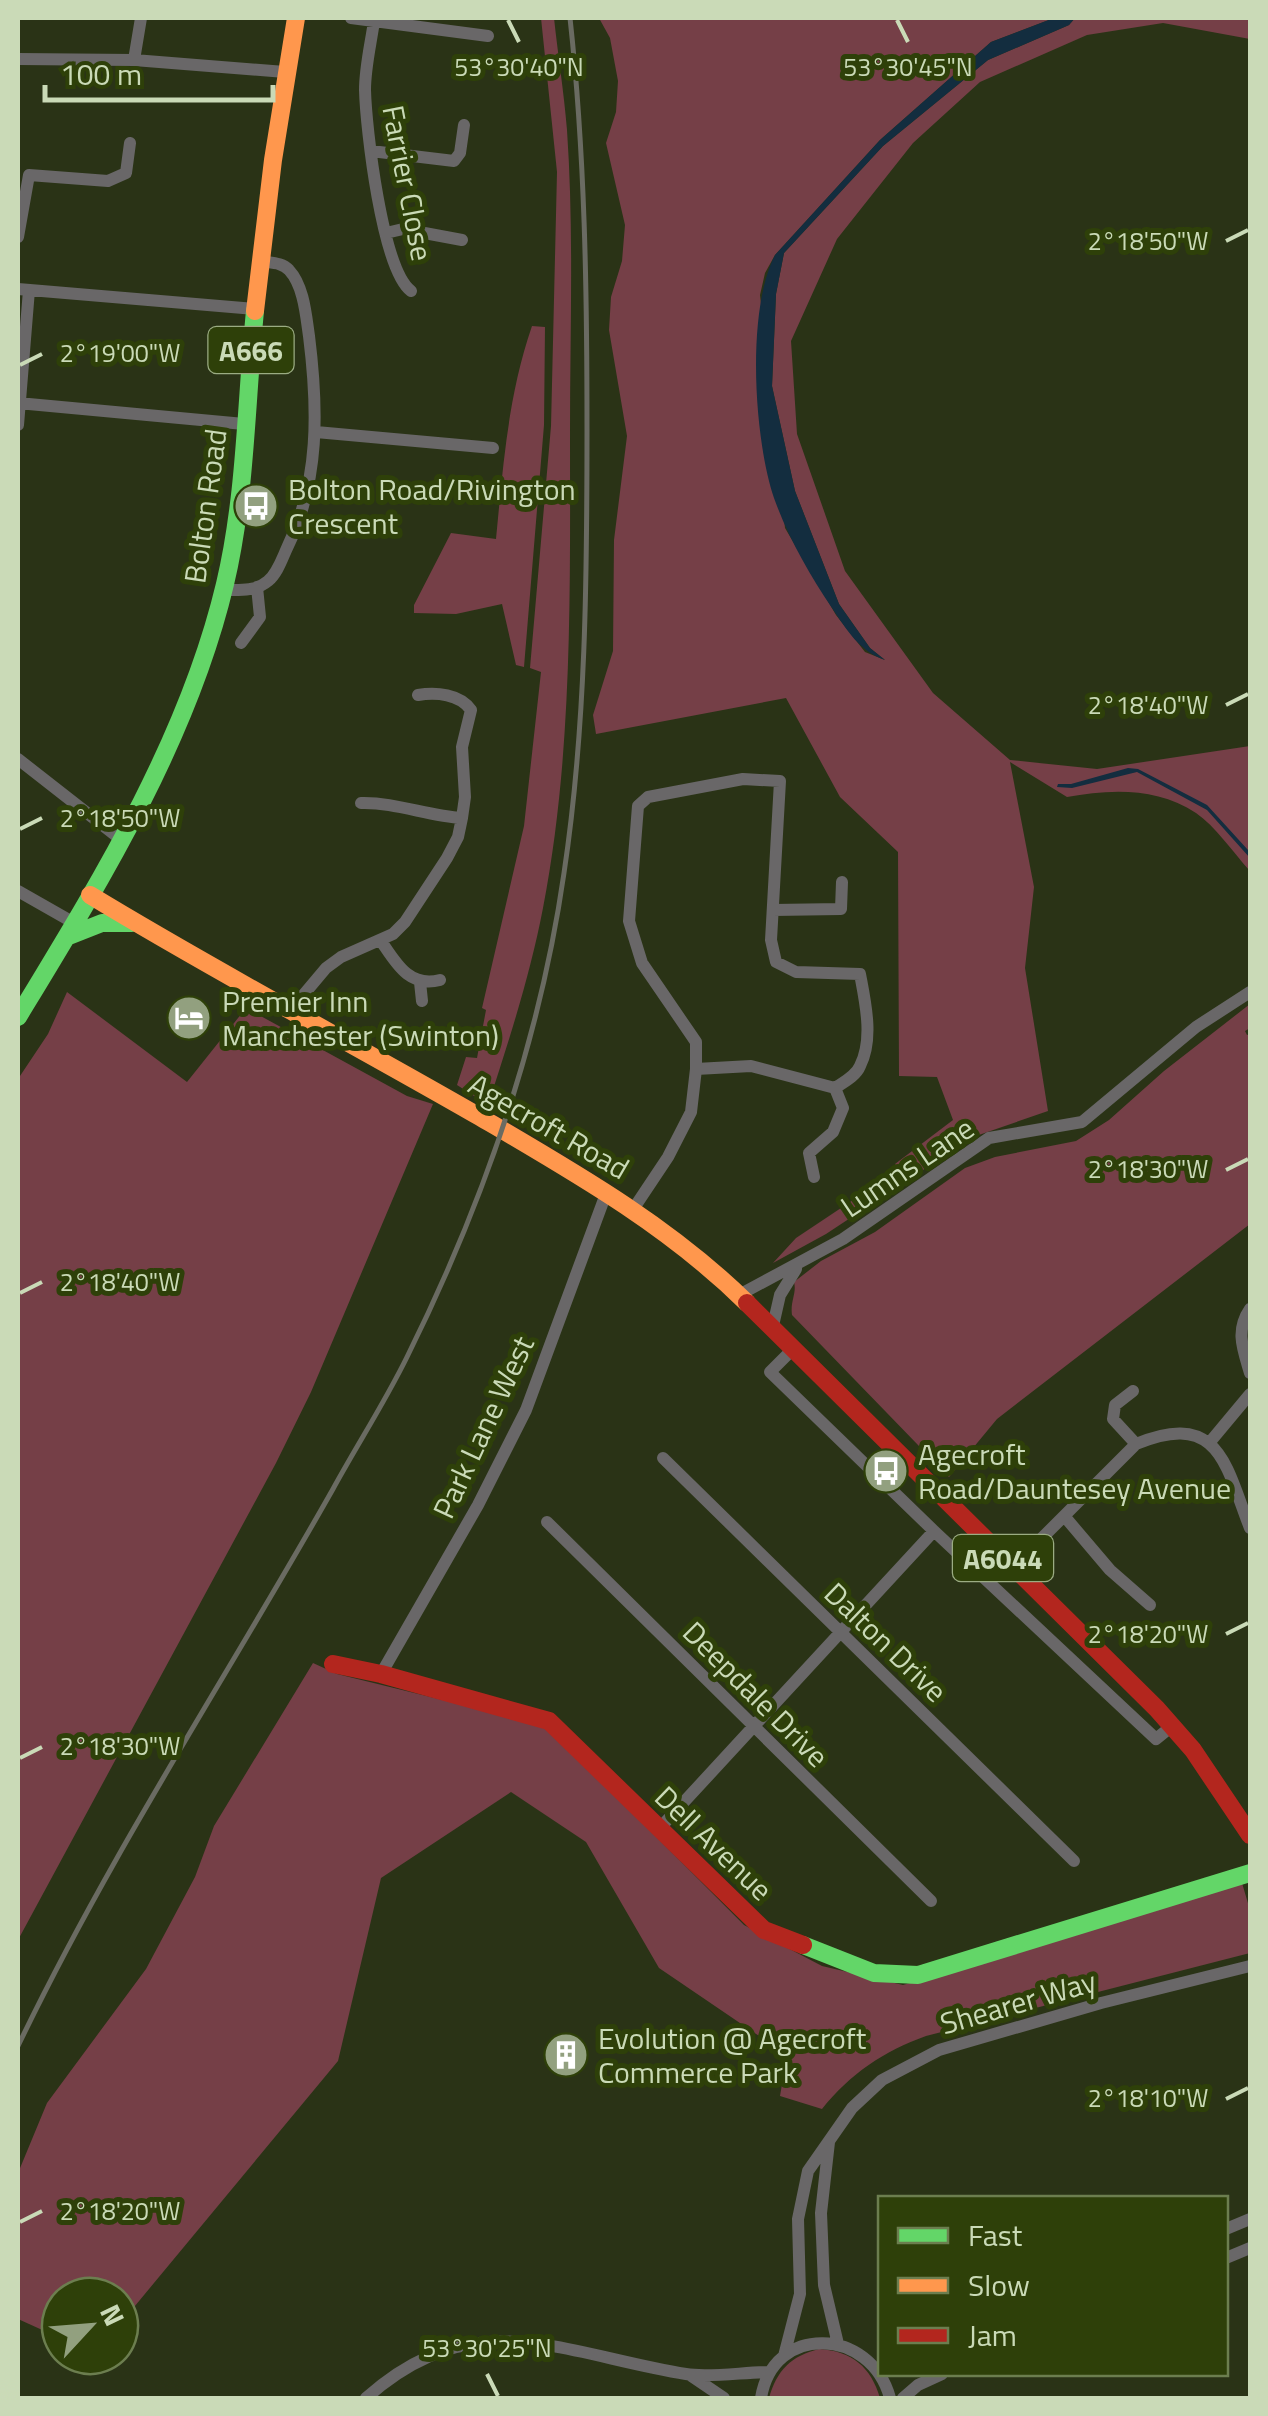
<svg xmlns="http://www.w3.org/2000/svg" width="1268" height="2416" font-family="'Titillium Web',sans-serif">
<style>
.green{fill:#753f47}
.water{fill:#132d3f}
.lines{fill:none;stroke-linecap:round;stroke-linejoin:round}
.street{stroke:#696768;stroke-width:12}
.fast{stroke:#63d668;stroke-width:18}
.slow{stroke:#ff974d;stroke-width:18}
.jam{stroke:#b3261e;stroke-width:18}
.rail{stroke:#6a6b62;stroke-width:5}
.ticks{fill:none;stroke:#cadab7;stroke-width:4}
.labels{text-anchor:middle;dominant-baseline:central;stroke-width:10;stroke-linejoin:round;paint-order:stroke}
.shield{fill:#2e4009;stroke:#9bac83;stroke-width:2.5}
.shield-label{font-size:28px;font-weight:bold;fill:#cadab7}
.street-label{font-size:30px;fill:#cadab7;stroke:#2e4009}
.poi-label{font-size:30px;fill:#cadab7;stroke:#2e4009;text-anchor:start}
.ticks-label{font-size:25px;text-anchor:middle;fill:#cadab7;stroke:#2e4009;stroke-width:10;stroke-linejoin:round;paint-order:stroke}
</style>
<rect width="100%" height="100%" fill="#2a3316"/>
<path class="green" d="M541,18H554C558,55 564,93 567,130C574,231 570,333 570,433C570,591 573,753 543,908C530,976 509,1040 488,1105L457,1085L466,1057L477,1058L486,1010L482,1008L524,826L541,672L530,668L551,426L557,172Z
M599,18H1054L991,42L880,140L775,255L765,273L760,295L785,528L836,615L865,652L885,660L870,648L839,604L795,491L772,386L776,294L784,253L883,146L988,60L1069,25L1075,18H1250V39L1163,23L1087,35L980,82L913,143L837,239L791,341L797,434L845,571L933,693L1010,760L1097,769L1250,746V875L1249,870C1233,852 1215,826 1196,813C1157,787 1110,789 1067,797L1010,762L1034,887L1025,968L1048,1111L973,1137L826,1234L773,1263L796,1238L898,1170L895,1164L953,1120L937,1077L899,1076L898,852L840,797L786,698L596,734L593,715L613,651L614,540L627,436L609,330L611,297L622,261L625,225L606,143L616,112L618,81L610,38Z
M532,326L545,327L544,425L524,667L516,665L502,604L456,614L414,613V605L451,533L496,539C503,467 508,395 532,326Z
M67,992L187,1082L246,1008L407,1096L433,1104L311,1392L276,1463L18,1940V1079L48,1034Z
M1250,1004V1028L1245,1031L1247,1035L1250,1034V1224L997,1419L949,1477L792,1315C790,1301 797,1293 794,1282L821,1261L875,1232L965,1168L995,1157L1076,1141L1109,1120L1164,1071Z
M313,1663L337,1674L545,1725L744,1925L822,1966L903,1985L1242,1883L1250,1910V1953L926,2036C884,2051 850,2074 822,2109L780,2096L787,2055L659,1968L586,1842L511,1792L381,1878L338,2061L120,2324V2296H60V2338L18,2319V2173L47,2103L146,1969L195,1877L214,1826Z
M819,2349C852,2351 871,2367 880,2398H769C777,2370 791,2356 819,2349Z"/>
<path class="water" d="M1054,18H1075L1069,25L988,60L883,146L784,253L776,294L772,386L795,491L839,604L870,648L885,660C860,652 846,629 832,608C809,574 788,537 774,498C754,439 746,311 775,255L880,140L991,42Z
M1128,768L1138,769L1207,805L1248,850L1250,858L1207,810L1137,772L1072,788L1057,787L1058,784H1071Z"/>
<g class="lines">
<path class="street" d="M351,18L488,36
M374,21C371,43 365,67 365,90C366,128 382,269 411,291
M18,59L134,60L285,72
M134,60L141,18
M371,151L454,161L460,153L464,125
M386,233L403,229L462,240
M18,237L29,175L108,181L126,173L130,143
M18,289L255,309
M18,403L244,424
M18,425L29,290
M316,432L493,448
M223,590C238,590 255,592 268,581C277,574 282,559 287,548C320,481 318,408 309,336C306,316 304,286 289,270C282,262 270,263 260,261
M241,643L260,617L257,587
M18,759L119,838
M361,803C395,802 428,816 462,818
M18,891L76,924
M773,910L841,909L842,882
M381,941C396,963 409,988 440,980
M420,982L422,1001
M289,1012L326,968L341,957L393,934L405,922L447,858L458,837L462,818L465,797L462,747L471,710C460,694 436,692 418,695
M696,1069L751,1066L835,1088L843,1108L833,1132L809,1153L814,1177
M634,1208L668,1157L691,1112L696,1069V1042L642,963L629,921L638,806L648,797L743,779L780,781L771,940L776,962L796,972L860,974C865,1001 874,1039 860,1066C856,1076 844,1082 835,1088
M739,1295L843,1239L989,1138L1082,1122L1196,1027L1250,992
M1250,1309C1235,1331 1243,1349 1250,1373
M772,1330L780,1295L796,1269
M792,1350L770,1372L934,1531L1156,1739L1172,1726
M1133,1391L1115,1405L1113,1419L1136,1444
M1210,1442L1250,1394
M663,1458L1074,1861
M1065,1517L1110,1570L1150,1605
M547,1522L931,1901
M1013,1567L1136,1444C1220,1409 1226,1467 1250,1528
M381,1674L478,1505L526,1410L607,1191
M659,1829L934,1531
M829,2142L821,2213L824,2285L838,2344
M1226,2229L1250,2219
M1226,2258L1250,2248
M784,2356L800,2294L798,2219L808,2171L852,2108L882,2080L939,2050L1101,2003L1250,1966
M690,2375L724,2398
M366,2398C475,2301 562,2354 686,2374C708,2378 745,2372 770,2372
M761,2398C773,2323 871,2327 890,2398
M903,2398L918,2385L942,2374"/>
<path class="fast" d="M69,936L102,923H132
M18,1017C100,882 188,740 225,584C246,496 246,401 255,311
M803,1945L874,1973L918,1975L1250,1873"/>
<path class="slow" d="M255,311L273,160L296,18
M90,895C218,973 350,1042 480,1117C574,1172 669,1226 747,1303"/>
<path class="jam" d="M747,1303L1157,1709L1193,1750L1250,1835
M333,1664L381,1674L549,1721L764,1930L803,1945"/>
<path class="rail" d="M18,2046C110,1854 228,1675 333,1489C357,1445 385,1402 407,1357C482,1206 540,1040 564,873C586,727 587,577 587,429C587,291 585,155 570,18"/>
</g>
<path class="ticks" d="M508,20L519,42M897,20L908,42M1226,241L1248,230M20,365L42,354M1226,705L1248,694M20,829L42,818M1226,1170L1248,1159M20,1293L42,1282M1226,1634L1248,1623M20,1758L42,1747M1226,2099L1248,2088M20,2222L42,2211M487,2374L498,2396"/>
<defs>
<symbol id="bus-disc" viewBox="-11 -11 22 22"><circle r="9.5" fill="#92a07f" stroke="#2e4009"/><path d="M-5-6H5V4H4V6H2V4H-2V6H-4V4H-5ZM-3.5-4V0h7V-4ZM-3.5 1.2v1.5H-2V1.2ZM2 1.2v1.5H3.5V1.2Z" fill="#fff"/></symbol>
<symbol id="hotel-disc" viewBox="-11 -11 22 22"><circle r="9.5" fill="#92a07f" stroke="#2e4009"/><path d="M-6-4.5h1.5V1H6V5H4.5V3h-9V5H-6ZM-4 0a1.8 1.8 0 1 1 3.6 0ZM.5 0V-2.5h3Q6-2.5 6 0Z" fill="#fff"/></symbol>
<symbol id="building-disc" viewBox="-11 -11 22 22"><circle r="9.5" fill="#92a07f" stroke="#2e4009"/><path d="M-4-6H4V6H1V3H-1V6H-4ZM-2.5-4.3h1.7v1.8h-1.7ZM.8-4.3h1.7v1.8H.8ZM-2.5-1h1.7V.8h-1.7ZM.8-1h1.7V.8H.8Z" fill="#fff"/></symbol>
</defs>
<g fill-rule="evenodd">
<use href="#bus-disc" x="231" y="481" width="50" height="50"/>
<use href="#hotel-disc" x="164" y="993" width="50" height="50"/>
<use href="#bus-disc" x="861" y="1446" width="50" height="50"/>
<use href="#building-disc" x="541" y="2030" width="50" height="50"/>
</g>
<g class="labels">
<g class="shield">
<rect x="208.5" y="327" width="85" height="46" rx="8"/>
<rect x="953" y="1535" width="100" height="46" rx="8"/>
</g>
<g class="shield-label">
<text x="251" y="350">A666</text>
<text x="1003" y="1558">A6044</text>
</g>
<g class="street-label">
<text transform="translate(408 183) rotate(79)">Farrier Close</text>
<text transform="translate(205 506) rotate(-82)">Bolton Road</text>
<text transform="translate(549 1126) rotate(30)">Agecroft Road</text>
<text transform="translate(907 1167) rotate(-34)">Lumns Lane</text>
<text transform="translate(483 1427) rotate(-65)">Park Lane West</text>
<text transform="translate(886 1642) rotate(44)">Dalton Drive</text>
<text transform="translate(756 1694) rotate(45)">Deepdale Drive</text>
<text transform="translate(714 1843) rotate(44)">Dell Avenue</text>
<text transform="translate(1018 2002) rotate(-16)">Shearer Way</text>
</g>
<g class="poi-label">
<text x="288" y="489">Bolton Road/Rivington<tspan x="288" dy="34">Crescent</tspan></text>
<text x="222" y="1001">Premier Inn<tspan x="222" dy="34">Manchester (Swinton)</tspan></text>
<text x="918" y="1454">Agecroft<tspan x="918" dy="34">Road/Dauntesey Avenue</tspan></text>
<text x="598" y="2038">Evolution @ Agecroft<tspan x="598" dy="34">Commerce Park</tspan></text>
</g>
</g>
<g class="ticks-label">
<text x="519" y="76">53°30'40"N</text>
<text x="908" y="76">53°30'45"N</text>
<text x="1148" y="250">2°18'50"W</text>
<text x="120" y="362">2°19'00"W</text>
<text x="1148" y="714">2°18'40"W</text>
<text x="120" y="827">2°18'50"W</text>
<text x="1148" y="1178">2°18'30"W</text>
<text x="120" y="1291">2°18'40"W</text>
<text x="1148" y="1643">2°18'20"W</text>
<text x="120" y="1755">2°18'30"W</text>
<text x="1148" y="2107">2°18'10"W</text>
<text x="120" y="2220">2°18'20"W</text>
<text x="487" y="2357">53°30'25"N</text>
</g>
<rect width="1268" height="2416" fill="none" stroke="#cadab7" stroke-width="40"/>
<rect x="878" y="2196" width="350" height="180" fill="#2e4009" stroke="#6c7e4f" stroke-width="2.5"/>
<rect x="898" y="2228" width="50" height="15" fill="#63d668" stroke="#6c7e4f" stroke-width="2.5"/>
<text x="968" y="2246" font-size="30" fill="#cadab7">Fast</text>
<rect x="898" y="2278" width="50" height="15" fill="#ff974d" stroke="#6c7e4f" stroke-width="2.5"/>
<text x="968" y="2296" font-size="30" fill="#cadab7">Slow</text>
<rect x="898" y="2328" width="50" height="15" fill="#b3261e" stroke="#6c7e4f" stroke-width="2.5"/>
<text x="968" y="2346" font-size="30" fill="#cadab7">Jam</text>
<g transform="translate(90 2326) rotate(64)"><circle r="48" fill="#2e4009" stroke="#6c7e4f" stroke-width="2.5"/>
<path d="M0-8L18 38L0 25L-18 38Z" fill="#92a07f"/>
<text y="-15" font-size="28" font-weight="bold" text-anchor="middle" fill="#cadab7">N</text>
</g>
<path d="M45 85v15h228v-15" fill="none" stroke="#cadab7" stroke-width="5"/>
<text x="60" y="85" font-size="30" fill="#cadab7" stroke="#2e4009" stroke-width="8" paint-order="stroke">100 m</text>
</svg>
